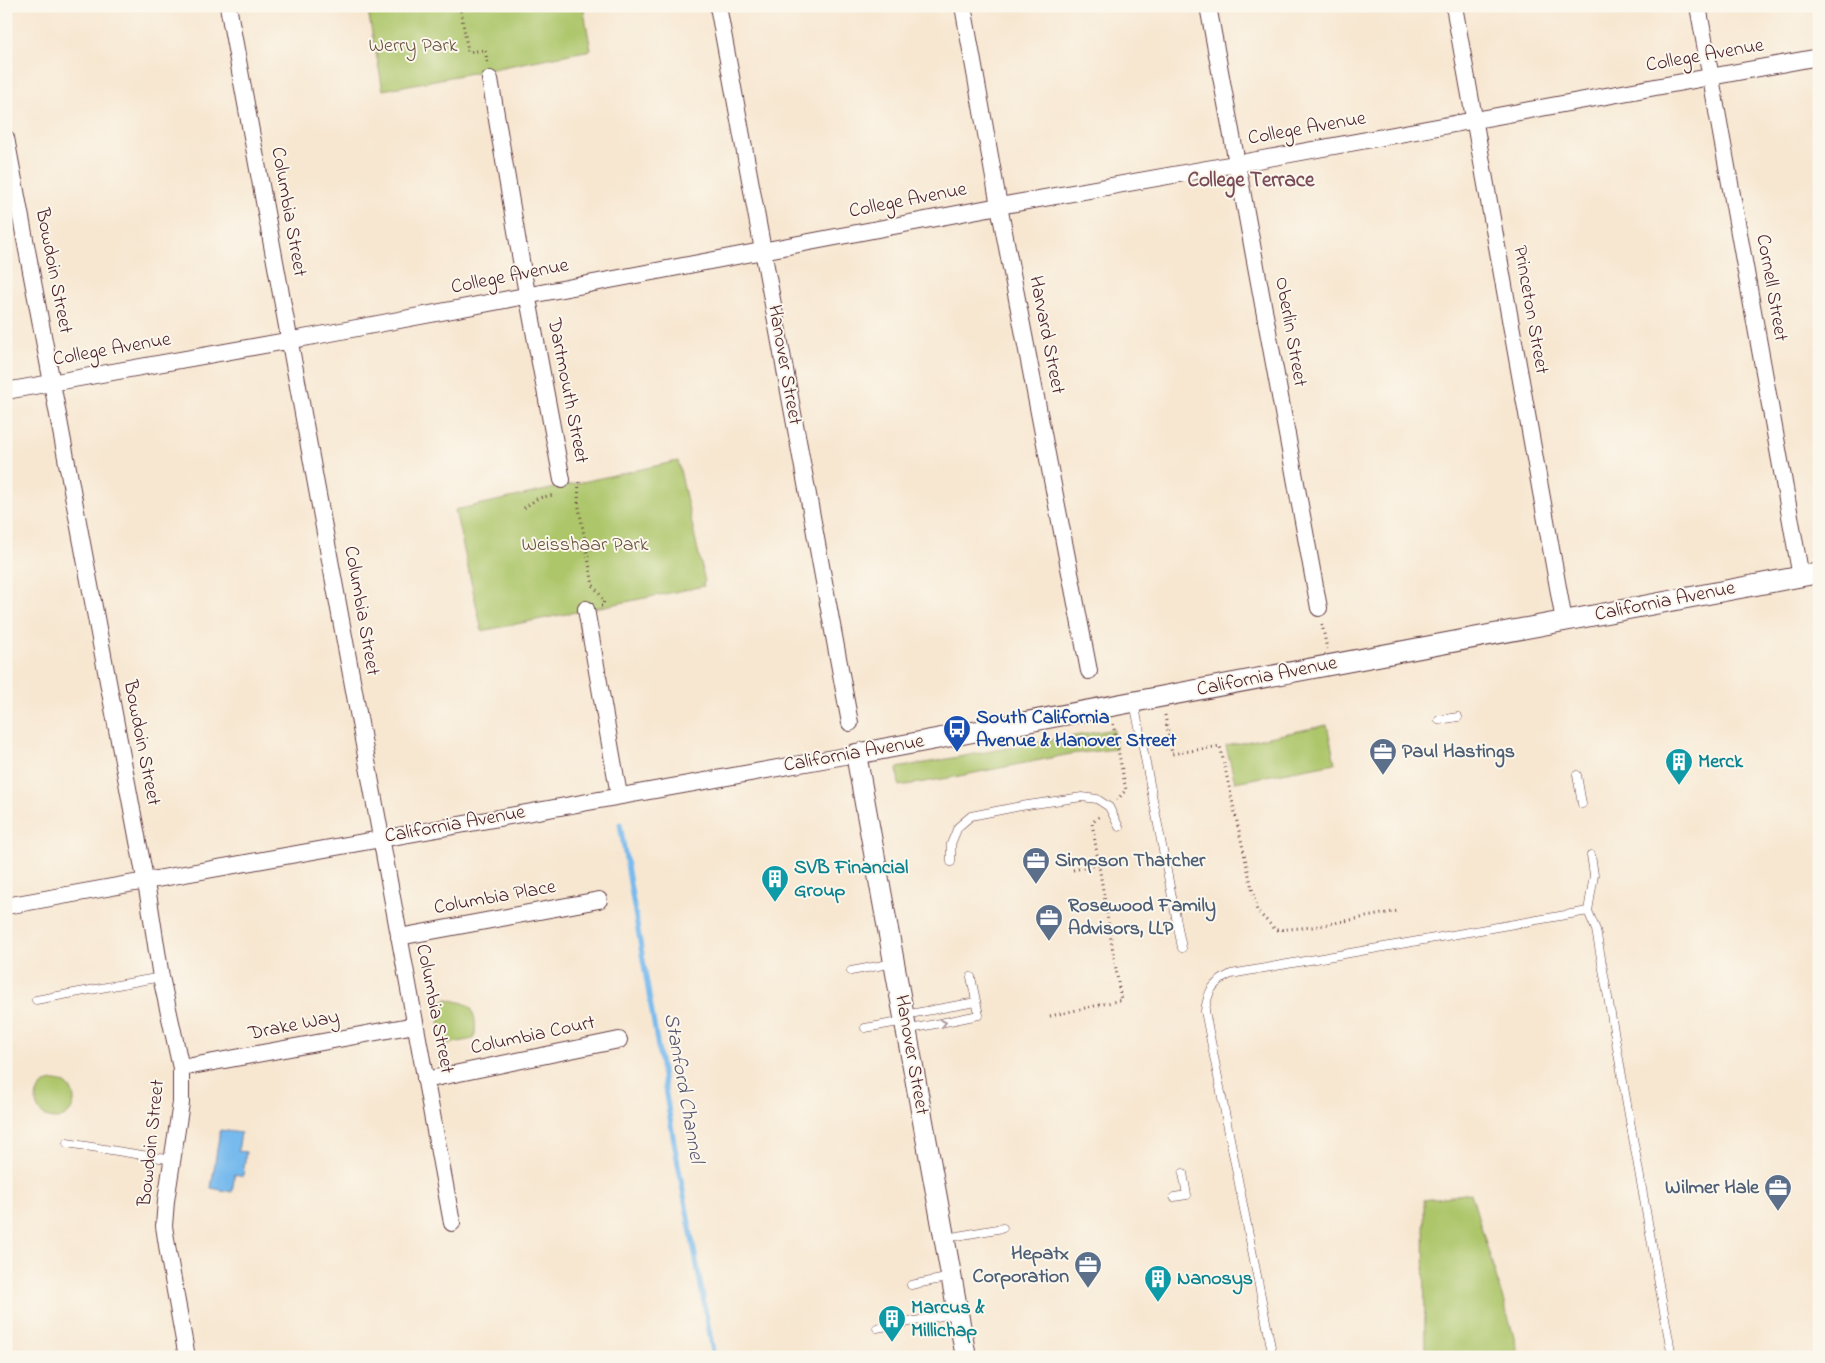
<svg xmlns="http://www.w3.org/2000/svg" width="1825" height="1363" font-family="'Indie Flower',sans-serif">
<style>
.green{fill:#adc66b;stroke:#7c724b}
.water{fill:#77baed;stroke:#606c8c}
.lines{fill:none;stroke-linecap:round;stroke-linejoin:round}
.stream{stroke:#77baed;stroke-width:5}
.service-casing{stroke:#643d44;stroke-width:9}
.minor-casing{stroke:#643d44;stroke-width:18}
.tertiary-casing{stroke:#643d44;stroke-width:22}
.path{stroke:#643d44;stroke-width:3;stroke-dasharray:1 4;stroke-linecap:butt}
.service{stroke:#fff;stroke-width:8}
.minor{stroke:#fff;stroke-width:16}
.tertiary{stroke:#fff;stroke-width:20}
.oneway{stroke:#ae9aa0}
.labels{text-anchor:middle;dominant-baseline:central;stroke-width:4;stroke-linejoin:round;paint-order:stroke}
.park-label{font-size:20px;fill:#68513e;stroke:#fbf7ec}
.street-label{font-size:20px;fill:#4a1f2b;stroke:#fbf7ec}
.transit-label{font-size:20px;font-weight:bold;fill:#164399;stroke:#fbf7ec;text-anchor:start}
.service-label{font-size:20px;font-weight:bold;fill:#4e5e75;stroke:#fbf7ec;text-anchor:start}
.culture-label{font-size:20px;font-weight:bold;fill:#0d838f;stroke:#fbf7ec;text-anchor:start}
.neighbourhood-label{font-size:21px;font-weight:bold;fill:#7a4c5a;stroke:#fbf7ec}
.water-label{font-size:21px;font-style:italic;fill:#5a556f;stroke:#fbf7ec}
</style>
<rect width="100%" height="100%" fill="#fbf7ec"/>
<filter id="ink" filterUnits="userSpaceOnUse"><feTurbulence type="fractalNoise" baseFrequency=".02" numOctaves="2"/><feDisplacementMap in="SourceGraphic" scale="10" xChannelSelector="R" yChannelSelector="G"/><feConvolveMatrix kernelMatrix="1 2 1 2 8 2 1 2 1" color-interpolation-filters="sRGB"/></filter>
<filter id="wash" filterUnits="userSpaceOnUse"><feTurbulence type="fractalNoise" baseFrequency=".0096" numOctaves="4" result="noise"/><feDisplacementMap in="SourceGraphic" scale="20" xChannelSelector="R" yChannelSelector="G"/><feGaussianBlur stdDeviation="1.12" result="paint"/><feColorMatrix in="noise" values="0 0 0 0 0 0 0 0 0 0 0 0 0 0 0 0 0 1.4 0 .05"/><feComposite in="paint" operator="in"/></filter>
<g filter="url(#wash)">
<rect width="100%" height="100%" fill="#f7e7d1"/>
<path class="green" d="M367,6H583L591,50L383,90Z
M678,461L705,582L703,583L704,586L482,631L455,510Z
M1327,725L1335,763L1235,782L1226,746Z
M1114,729L1116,749L1071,754L949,778L899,786L897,768Z
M447,999C454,1001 462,1002 468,1005C475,1009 478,1033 473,1039L448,1044L443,1041L437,1009L440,1002Z
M36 1100a19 19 0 1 1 38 0a19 19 0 1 1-38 0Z
M1471,1193L1520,1357H1425L1424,1200Z"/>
<path class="water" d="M220,1130L241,1133L238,1151L246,1152L243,1176L235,1174L232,1192L211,1188Z"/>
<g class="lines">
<path class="stream" d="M620,824L674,1142L714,1357"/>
</g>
</g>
<g filter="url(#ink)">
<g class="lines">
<defs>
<path id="service" d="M1134,702L1182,948
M1439,720L1458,717
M1577,775L1582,804
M1591,855L1594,875L1588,911L1596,930L1672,1357
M951,862V844L958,827L971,816L1021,806L1082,797L1097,799L1109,807L1119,827
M851,971L894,963
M36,1000L161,977
M904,1015L976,1002
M865,1028L905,1021
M906,1030L979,1015L971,977
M67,1143L173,1160
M1174,1197L1187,1195L1183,1173
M946,1238L1003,1228
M911,1285L951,1277
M877,1328L958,1313
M1273,1357L1205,1011C1208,991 1212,983 1231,974L1588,911"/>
<path id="minor" d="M228,6L452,1223
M718,6L850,723
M963,6L999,206L1089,671
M1208,6L1319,608
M1454,6L1564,621
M1698,6L1801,577
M490,79L523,272L562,480
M6,138L149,900L161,977L181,1068V1103L166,1201L164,1226L168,1252L187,1357
M6,391L320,335L999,206L1263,159L1819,57
M586,609L619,795
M6,906L856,754
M399,937L599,900
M181,1068L415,1025
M425,1080L619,1040"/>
<path id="tertiary" d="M966,1357L856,754L1819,573"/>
</defs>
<use href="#service" class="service-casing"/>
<use href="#minor" class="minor-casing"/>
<use href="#tertiary" class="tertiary-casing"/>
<path class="path" d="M460,6L468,52L485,50L488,65
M579,482L578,502L593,585L604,600L603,606H601
M524,508L538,498L554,495
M1322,624L1327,649
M1165,715L1172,754L1220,746L1257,911L1276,930L1313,927L1398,911
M1113,724L1126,790L1117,800
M1073,870L1125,860
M1050,1016L1121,1000L1092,823L1101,815"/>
<use href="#service" class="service"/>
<use href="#minor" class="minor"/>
<use href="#tertiary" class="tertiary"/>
</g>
<defs><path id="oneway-chevron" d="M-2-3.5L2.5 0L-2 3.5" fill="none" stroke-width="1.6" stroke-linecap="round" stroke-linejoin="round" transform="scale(1.25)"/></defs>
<use class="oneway" href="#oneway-chevron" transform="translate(943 1023) rotate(-12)"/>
</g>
<defs>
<symbol id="bus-pin" viewBox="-11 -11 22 30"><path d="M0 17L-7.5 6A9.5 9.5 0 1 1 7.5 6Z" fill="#1a4fb4" stroke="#fbf7ec"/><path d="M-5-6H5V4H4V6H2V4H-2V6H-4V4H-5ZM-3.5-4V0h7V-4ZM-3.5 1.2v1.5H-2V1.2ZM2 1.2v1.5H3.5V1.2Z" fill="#fff"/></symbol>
<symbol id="office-pin" viewBox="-11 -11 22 30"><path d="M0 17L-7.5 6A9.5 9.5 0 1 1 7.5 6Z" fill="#5c6f8a" stroke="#fbf7ec"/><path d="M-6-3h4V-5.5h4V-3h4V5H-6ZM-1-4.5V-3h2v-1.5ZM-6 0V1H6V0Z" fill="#fff"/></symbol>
<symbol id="building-pin" viewBox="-11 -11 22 30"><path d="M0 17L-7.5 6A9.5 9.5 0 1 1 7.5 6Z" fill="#0f9aa8" stroke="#fbf7ec"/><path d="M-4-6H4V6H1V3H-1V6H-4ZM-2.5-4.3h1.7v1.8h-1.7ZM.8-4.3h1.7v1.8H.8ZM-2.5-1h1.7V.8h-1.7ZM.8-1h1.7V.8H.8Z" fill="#fff"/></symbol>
</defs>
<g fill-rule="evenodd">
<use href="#bus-pin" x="941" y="713" width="32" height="43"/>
<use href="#office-pin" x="1367" y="736" width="32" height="43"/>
<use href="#building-pin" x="1663" y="746" width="32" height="43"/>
<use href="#office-pin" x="1020" y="845" width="32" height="43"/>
<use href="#building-pin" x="759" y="863" width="32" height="43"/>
<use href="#office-pin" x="1033" y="902" width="32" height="43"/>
<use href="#office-pin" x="1762" y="1172" width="32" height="43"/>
<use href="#office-pin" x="1072" y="1249" width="32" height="43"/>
<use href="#building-pin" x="1142" y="1263" width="32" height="43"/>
<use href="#building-pin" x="876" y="1303" width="32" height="43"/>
</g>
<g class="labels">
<g class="park-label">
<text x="413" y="46">Werry Park</text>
<text x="585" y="545">Weisshaar Park</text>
</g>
<g class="street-label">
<text transform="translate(1705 56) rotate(-10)">College Avenue</text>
<text transform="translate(1307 129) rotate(-10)">College Avenue</text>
<text transform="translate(908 201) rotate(-11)">College Avenue</text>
<text transform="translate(288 212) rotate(80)">Columbia Street</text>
<text transform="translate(53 271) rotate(79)">Bowdoin Street</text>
<text transform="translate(510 277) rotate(-11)">College Avenue</text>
<text transform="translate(1771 288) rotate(80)">Cornell Street</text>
<text transform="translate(1530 310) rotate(80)">Princeton Street</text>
<text transform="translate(1290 332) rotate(80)">Oberlin Street</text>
<text transform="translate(1046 335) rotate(79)">Harvard Street</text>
<text transform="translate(112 350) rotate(-10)">College Avenue</text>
<text transform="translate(784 365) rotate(80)">Hanover Street</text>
<text transform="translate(567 391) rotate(79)">Dartmouth Street</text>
<text transform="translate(1665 602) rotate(-11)">California Avenue</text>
<text transform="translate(361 611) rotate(80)">Columbia Street</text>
<text transform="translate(1267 677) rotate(-11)">California Avenue</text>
<text transform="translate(141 743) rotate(79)">Bowdoin Street</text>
<text transform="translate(854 754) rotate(-10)">California Avenue</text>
<text transform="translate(455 825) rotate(-10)">California Avenue</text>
<text transform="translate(495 898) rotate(-10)">Columbia Place</text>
<text transform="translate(434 1009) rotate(79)">Columbia Street</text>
<text transform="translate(294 1026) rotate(-11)">Drake Way</text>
<text transform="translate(533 1036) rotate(-12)">Columbia Court</text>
<text transform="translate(911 1055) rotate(80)">Hanover Street</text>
<text transform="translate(152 1143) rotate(-84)">Bowdoin Street</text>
</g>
<g class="transit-label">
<text x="976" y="718">South California<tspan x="976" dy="23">Avenue &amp; Hanover Street</tspan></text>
</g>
<g class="service-label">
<text x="1402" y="752">Paul Hastings</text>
<text x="1055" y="861">Simpson Thatcher</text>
<text x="1068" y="906">Rosewood Family<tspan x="1068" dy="23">Advisors, LLP</tspan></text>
<text x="1759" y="1188" text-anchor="end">Wilmer Hale</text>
<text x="1069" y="1254" text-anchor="end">Hepatx<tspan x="1069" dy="23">Corporation</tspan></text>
</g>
<g class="culture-label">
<text x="1698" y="762">Merck</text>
<text x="794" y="868">SVB Financial<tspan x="794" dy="23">Group</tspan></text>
<text x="1177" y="1279">Nanosys</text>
<text x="911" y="1308">Marcus &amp;<tspan x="911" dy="23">Millichap</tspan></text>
</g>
<g class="neighbourhood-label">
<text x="1251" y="181">College Terrace</text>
</g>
<g class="water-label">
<text transform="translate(683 1088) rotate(80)">Stanford Channel</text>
</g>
</g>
<rect width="1825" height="1363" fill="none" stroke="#fbf7ec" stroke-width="25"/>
</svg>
